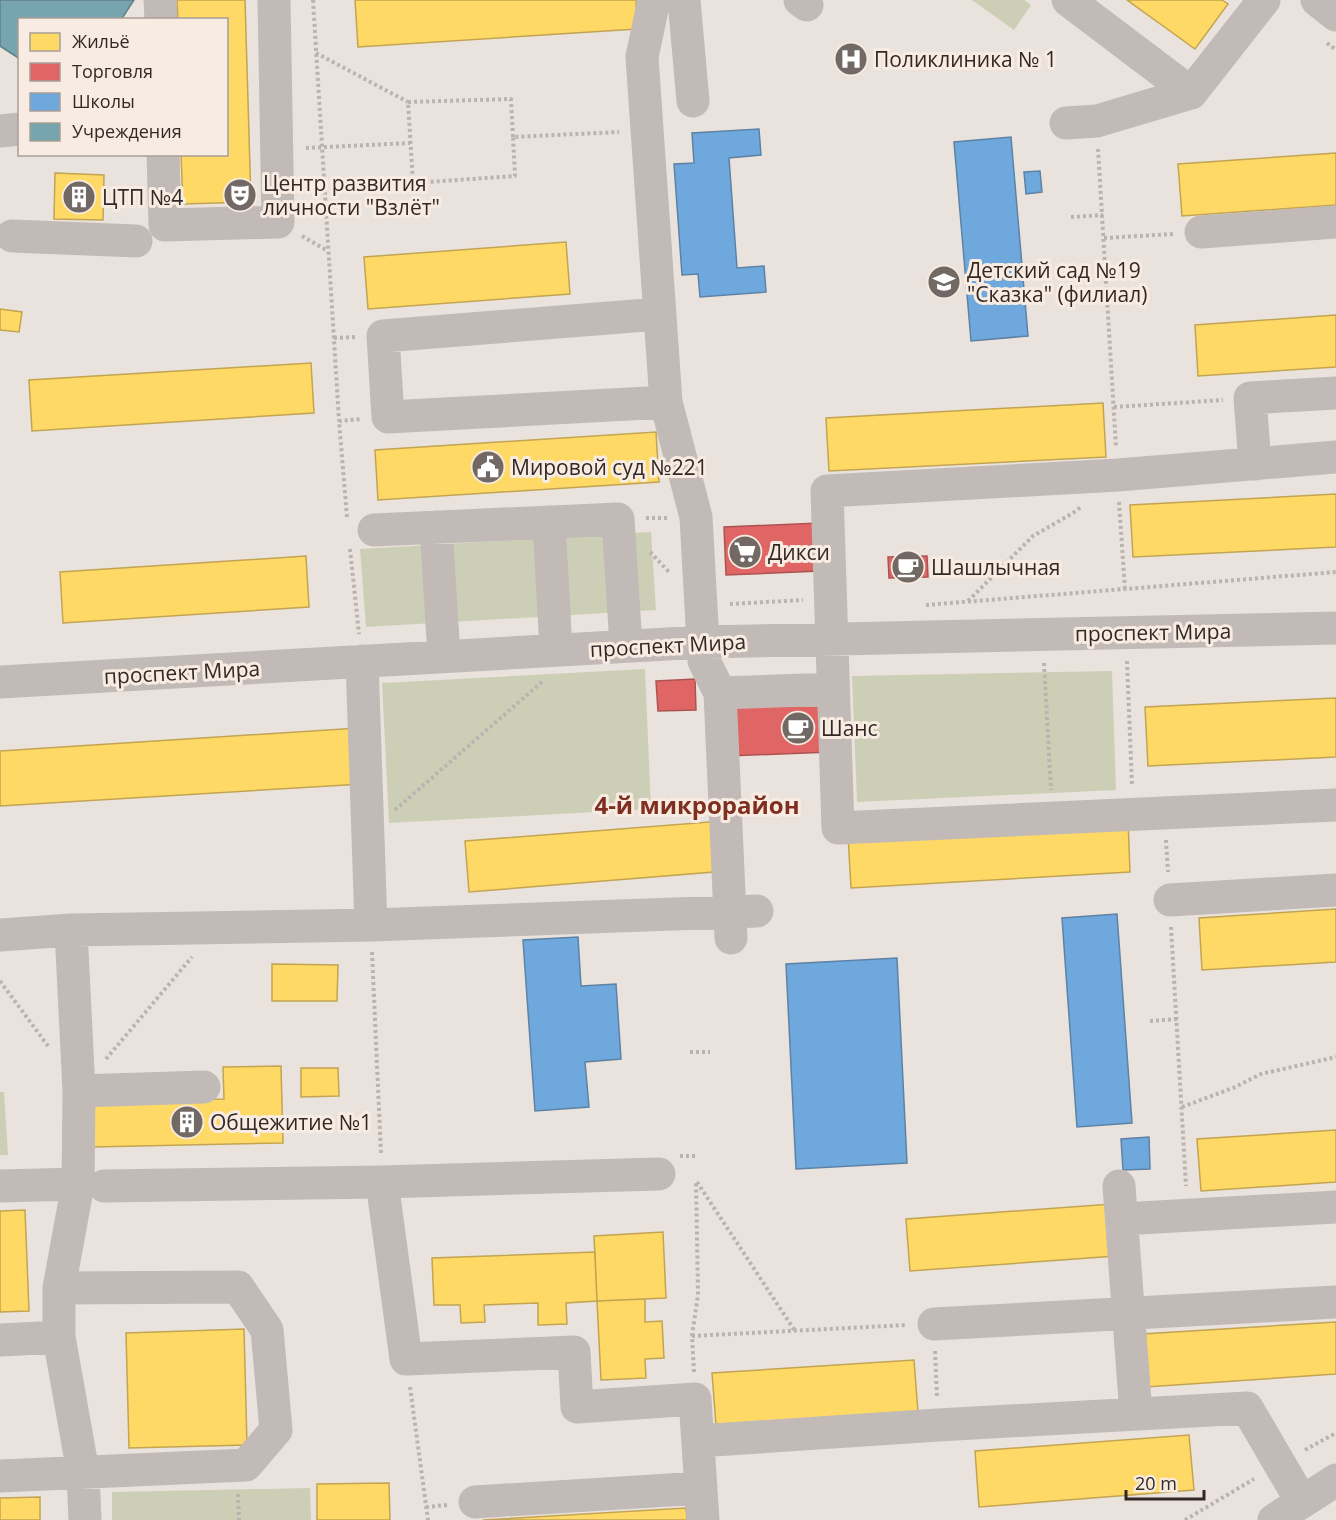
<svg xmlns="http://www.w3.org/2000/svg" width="1336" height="1520" font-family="'Open Sans',sans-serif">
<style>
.green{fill:#cccfb6}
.homes{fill:#ffd966;stroke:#c2a452;stroke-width:1.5}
.shops{fill:#e06666;stroke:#ac5352;stroke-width:1.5}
.schools{fill:#6fa8dc;stroke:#5d82a5;stroke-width:1.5}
.public{fill:#76a5af;stroke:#628086;stroke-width:1.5}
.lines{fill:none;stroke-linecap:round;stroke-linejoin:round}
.path{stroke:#bbb3af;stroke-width:4;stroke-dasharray:3 3;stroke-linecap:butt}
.minor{stroke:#c2bab6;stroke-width:33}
.labels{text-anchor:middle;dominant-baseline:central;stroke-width:6;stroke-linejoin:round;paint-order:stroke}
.poi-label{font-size:21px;fill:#322825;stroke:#f8ece2;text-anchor:start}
.street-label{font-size:21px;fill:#322825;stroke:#f8ece2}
.quarter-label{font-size:24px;font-weight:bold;fill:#7f2f20;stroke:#f8ece2}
</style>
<rect width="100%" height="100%" fill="#eae3dd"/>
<path class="green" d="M972,0H1024L1031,5L1014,30Z
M651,532L656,610L366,627L360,549Z
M645,669L651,809L389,823L382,683Z
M1112,671L1116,790L857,802L852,676Z
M0,1092H4L8,1155H0Z
M310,1488L311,1520H112V1492Z"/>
<path class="homes" d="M177,0H245L251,202L183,204L181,154H226V20H178Z
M355,0H636L637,29L358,47Z
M1127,0H1222L1228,4L1195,49Z
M1336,153V205L1182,216L1178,164Z
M55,173L104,175L103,220L54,219Z
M566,242L570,294L368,309L364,257Z
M0,309L22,312L19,332L0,330Z
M1336,315V367L1198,376L1195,325Z
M311,363L314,413L32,431L29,380Z
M1103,403L1106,457L829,471L826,418Z
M656,432L659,482L378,500L375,450Z
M1336,494V547L1133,557L1130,505Z
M306,556L309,607L63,623L60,572Z
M1336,698V757L1148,766L1145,707Z
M358,728L362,784L0,806V751Z
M1128,819L1130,872L851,888L848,835Z
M722,821L726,871L469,892L465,841Z
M1336,909V962L1202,970L1199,918Z
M272,964L338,965L337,1001H272Z
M281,1066L283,1143L92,1147L91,1102L224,1099L223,1067Z
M301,1068H338L339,1096L301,1097Z
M1336,1130V1182L1201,1191L1197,1139Z
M1112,1204L1116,1256L910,1271L906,1219Z
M25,1210L29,1311L0,1312V1211Z
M663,1232L666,1298L597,1301L594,1236Z
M595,1252L597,1301L566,1303L567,1324L538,1325V1303L484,1305L485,1322L461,1323L460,1305H434L432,1258Z
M645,1299V1322L662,1321L664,1358L645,1359L646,1378L601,1380L597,1301Z
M1336,1322V1374L1146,1387L1142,1334Z
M244,1329L247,1445L129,1448L126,1333Z
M914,1360L918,1412L716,1425L712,1373Z
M1189,1435L1194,1490L979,1507L975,1451Z
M389,1483L390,1520H317V1484Z
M40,1497V1520H0V1498Z
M686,1508L687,1520H483Z"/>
<path class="shops" d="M819,523L820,571L726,575L724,527Z
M927,556L928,577L889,578L888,557Z
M695,679L696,710L658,711L656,681Z
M828,697L830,752L728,756L725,701Z"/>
<path class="schools" d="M759,129L761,155L729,158L737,268L764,266L766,292L700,297L698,274L682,275L674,164L694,163L692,133Z
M1011,137L1028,336L971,341L954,142Z
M1040,171L1042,192L1026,194L1024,172Z
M1117,914L1132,1123L1077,1127L1062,918Z
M578,937L581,986L616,984L621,1059L585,1062L589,1107L535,1111L523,940Z
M897,958L907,1163L796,1169L786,964Z
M1149,1137L1150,1169L1123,1170L1121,1139Z"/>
<path class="public" d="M0,0H134L121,20H20V59L0,46Z"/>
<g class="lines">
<path class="path" d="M313,0L339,421
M1327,43L1336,50
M316,53L408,102
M513,137L511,99L408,102L413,183L515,176L513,137L619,132
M306,148L410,143
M1098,149L1116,447
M1071,217L1103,215
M302,236L328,251
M1104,238L1173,234
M334,338L355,337
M1114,407L1223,400
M1119,502L1125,590
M347,517L339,421L361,419
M646,518H668
M350,549L359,634
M650,552L670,573
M968,601L1033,536L1073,513L1081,507
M730,604L803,600
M926,605L1336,572
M1127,661L1132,785
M1044,663L1051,790
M395,810L543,681
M1166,840L1168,872
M1171,927L1186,1186
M372,952L381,1154
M0,981L48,1046
M1150,1021L1177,1019
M690,1052H710
M106,1059L192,957
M1182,1107L1233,1088L1261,1074L1336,1057
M680,1156H695
M697,1182L795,1331
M692,1336L906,1325
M935,1351L937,1397
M694,1372L692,1336L698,1295L696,1181
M410,1387L428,1520
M1305,1450L1336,1433
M238,1494L239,1520
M426,1507L447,1505
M1185,1520L1254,1479"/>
<path class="minor" d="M160,0L161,20
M654,0L642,57L666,402L696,517L704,661L720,693L731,938
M684,0L693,101
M800,0L807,5
M1068,0L1191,93L1264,0
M1317,0L1336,15
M1066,123L1097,121L1191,93
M0,131L20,129
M163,154L165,225L278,222L274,0
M1201,232L1336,222
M12,236L136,241
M659,314L383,336L388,417L666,402
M1336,457L1118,475L827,491L838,828L1336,805
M1255,464L1250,398L1336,393
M549,522L556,650
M436,527L444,656
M374,530L618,519L626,646
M362,661L371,925
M0,682L703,642L1336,628
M720,693L833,689
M1170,900L1336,890
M71,930L79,1091L78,1184L59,1288V1337L83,1472L85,1520
M0,935L71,930L371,925L757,911
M79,1091L204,1087
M382,1182L406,1359L574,1352L577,1407L695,1399L703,1520
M0,1186L78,1184
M104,1186L382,1182L659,1174
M1119,1186L1136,1414
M1122,1219L1336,1207
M934,1324L1336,1302
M0,1340L59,1337
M698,1441L938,1425L1247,1408L1302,1502
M0,1476L246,1465L276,1430L267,1330L238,1287L59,1288
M475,1502L701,1488
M1274,1520L1336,1480"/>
</g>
<defs>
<symbol id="hospital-disc" viewBox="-11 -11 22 22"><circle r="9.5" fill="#726965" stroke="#f8ece2"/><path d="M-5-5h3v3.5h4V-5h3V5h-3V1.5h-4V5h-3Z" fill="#fff"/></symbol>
<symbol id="theatre-disc" viewBox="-11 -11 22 22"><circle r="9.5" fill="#726965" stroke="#f8ece2"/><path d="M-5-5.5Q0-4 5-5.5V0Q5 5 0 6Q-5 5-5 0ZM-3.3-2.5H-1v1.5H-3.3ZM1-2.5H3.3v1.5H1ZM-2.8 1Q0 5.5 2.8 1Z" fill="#fff"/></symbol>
<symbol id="building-disc" viewBox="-11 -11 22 22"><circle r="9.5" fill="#726965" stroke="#f8ece2"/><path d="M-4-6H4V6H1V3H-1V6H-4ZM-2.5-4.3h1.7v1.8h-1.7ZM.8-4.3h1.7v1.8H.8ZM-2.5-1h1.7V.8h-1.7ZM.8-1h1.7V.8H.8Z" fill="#fff"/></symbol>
<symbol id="school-disc" viewBox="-11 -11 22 22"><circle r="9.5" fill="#726965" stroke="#f8ece2"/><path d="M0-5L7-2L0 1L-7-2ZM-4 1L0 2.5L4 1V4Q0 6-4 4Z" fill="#fff"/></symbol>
<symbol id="civic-disc" viewBox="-11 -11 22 22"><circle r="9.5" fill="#726965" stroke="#f8ece2"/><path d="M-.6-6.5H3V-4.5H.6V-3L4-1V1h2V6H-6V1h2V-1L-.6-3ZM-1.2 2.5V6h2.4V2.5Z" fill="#fff"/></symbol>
<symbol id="supermarket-disc" viewBox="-11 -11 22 22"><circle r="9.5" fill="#726965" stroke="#f8ece2"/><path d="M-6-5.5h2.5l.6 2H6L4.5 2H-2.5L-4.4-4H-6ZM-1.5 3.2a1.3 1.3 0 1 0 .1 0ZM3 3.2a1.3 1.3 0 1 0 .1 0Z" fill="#fff"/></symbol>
<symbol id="cafe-disc" viewBox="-11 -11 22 22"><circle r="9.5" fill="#726965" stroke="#f8ece2"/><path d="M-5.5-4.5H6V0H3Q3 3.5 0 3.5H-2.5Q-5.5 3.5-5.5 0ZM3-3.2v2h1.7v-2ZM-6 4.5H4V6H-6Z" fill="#fff"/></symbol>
</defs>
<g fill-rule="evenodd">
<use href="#hospital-disc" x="832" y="40" width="38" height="38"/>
<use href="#theatre-disc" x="221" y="176" width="38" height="38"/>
<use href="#building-disc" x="60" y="178" width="38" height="38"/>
<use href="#school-disc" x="925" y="263" width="38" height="38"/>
<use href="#civic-disc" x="469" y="448" width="38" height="38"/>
<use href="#supermarket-disc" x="726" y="533" width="38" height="38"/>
<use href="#cafe-disc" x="889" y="548" width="38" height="38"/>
<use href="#cafe-disc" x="779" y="709" width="38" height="38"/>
<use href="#building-disc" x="168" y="1103" width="38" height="38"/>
</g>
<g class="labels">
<g class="poi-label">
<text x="874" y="59">Поликлиника № 1</text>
<text x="263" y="183">Центр развития<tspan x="263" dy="24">личности "Взлёт"</tspan></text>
<text x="102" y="197">ЦТП №4</text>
<text x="967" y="270">Детский сад №19<tspan x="967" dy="24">"Сказка" (филиал)</tspan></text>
<text x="511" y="467">Мировой суд №221</text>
<text x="768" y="552">Дикси</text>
<text x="931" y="567">Шашлычная</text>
<text x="821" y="728">Шанс</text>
<text x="210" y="1122">Общежитие №1</text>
</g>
<g class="street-label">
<text transform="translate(1153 632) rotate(-1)">проспект Мира</text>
<text transform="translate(668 645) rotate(-3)">проспект Мира</text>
<text transform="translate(182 672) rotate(-3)">проспект Мира</text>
</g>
<g class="quarter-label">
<text x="697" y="804">4-й микрорайон</text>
</g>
</g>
<rect x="18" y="18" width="210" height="138" fill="#f8ece2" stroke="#a99e96" stroke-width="1.5"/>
<rect x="30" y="33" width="30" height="18" fill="#ffd966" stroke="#a99e96" stroke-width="1.5"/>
<text x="72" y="48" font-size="18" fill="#322825">Жильё</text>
<rect x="30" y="63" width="30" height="18" fill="#e06666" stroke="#a99e96" stroke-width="1.5"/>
<text x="72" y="78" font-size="18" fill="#322825">Торговля</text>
<rect x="30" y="93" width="30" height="18" fill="#6fa8dc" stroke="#a99e96" stroke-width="1.5"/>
<text x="72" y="108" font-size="18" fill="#322825">Школы</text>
<rect x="30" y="123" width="30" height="18" fill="#76a5af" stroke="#a99e96" stroke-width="1.5"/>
<text x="72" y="138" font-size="18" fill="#322825">Учреждения</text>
<path d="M1126 1490v9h78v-9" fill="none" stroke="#322825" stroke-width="3"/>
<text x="1135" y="1490" font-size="18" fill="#322825" stroke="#f8ece2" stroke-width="4.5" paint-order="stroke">20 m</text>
</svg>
